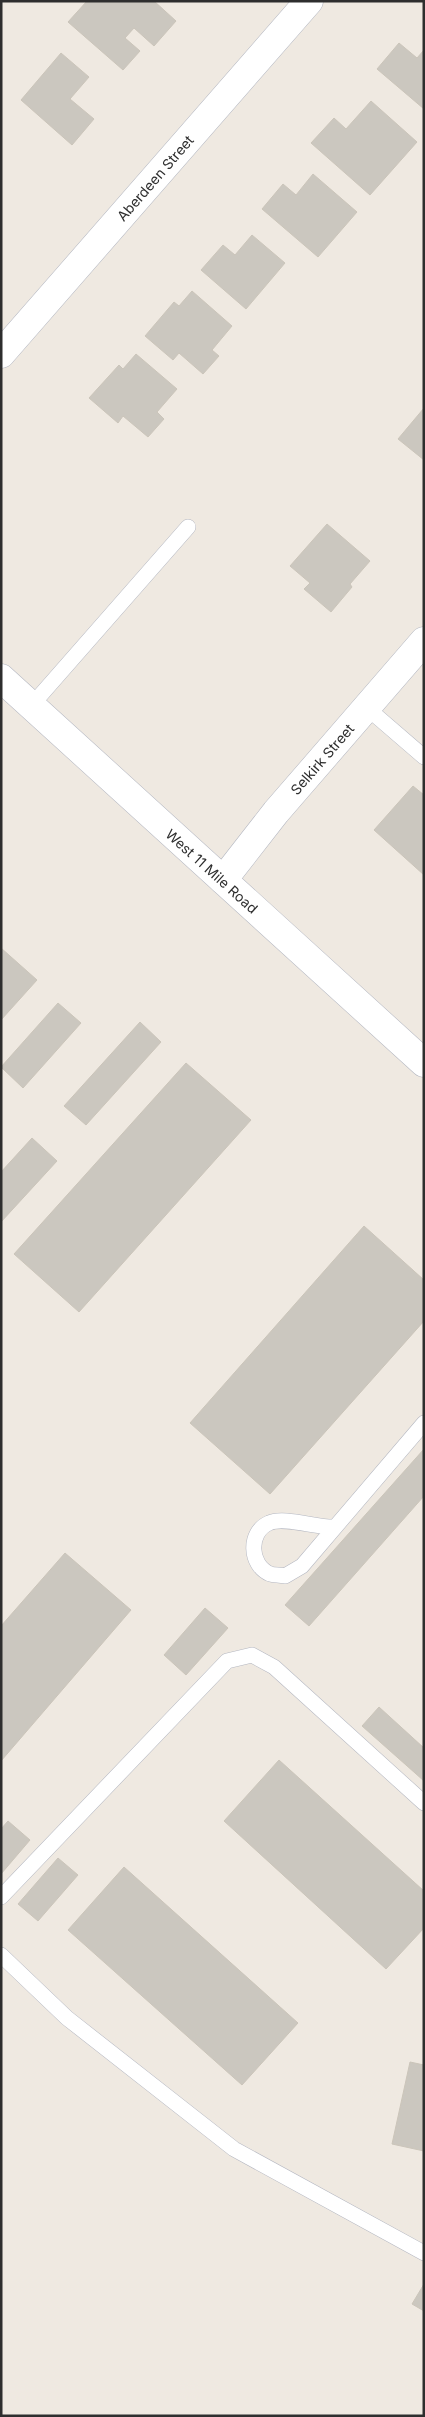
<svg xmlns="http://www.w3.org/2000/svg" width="425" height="2417" font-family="Inter,sans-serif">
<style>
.building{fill:#cbc7bf;stroke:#cbc5ba}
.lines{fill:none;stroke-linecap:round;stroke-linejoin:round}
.lane-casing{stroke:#b4b7c1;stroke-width:16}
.street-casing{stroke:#b4b7c1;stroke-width:29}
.secondary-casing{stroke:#b4b7c1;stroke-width:29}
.lane{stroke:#fff;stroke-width:15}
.street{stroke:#fff;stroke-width:28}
.secondary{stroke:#fff;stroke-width:28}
.labels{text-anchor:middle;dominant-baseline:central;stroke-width:4;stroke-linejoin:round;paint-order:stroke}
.street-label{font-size:14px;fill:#2e2e2e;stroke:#fff}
</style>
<rect width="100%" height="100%" fill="#efe9e1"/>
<path class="building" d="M87,1H154L176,21L154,46L134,28L125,38L140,51L123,70L68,22Z
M399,43L417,58L424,50V109L377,69Z
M61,53L89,77L70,99L94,119L72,145L21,100Z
M371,101L417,142L370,195L311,143L334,118L346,129Z
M313,174L357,212L318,257L262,209L283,184L296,195Z
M252,235L285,263L246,309L201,270L223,245L235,255Z
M192,291L232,326L212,350L219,356L203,374L179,353L173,360L145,336L174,302L179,306Z
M136,354L177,389L157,412L164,419L148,437L123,416L118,423L89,398L119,365L123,369Z
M424,408V460L398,439Z
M327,524L370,561L350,584L352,587L331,612L304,589L310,583L290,566Z
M413,786L424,795V875L374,830Z
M1,948L37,980L1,1020Z
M58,1003L81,1023L23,1088L1,1067Z
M140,1022L161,1042L86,1125L64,1106Z
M186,1063L251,1120L79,1312L14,1254Z
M32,1138L57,1161L1,1222V1172Z
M364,1226L424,1280V1321L270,1494L190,1423Z
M424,1449V1496L309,1626L285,1605Z
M65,1553L131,1610L1,1761V1626Z
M205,1608L228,1628L186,1675L164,1655Z
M379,1707L424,1748V1781L362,1726Z
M279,1760L424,1891V1928L386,1969L224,1821Z
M8,1821L30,1840L1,1874V1829Z
M58,1858L78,1875L38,1921L18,1904Z
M124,1867L298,2023L242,2085L68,1930Z
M410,2062L424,2065V2151L392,2144Z
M424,2284V2311L412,2304Z"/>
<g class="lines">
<defs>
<path id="lane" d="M31,706L188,527
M366,707L424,757
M335,1527C317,1528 284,1516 269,1523C248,1532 249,1565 270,1574C274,1575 280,1575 285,1576L302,1566L424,1423
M1,1897L227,1661L252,1655L274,1667L424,1803
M1,1955L67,2018L234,2149L424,2253"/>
<path id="street" d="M1,354L309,1
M223,880L276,812L424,641"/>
<path id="secondary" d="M1,678L424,1063"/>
</defs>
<use href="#lane" class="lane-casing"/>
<use href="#street" class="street-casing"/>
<use href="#secondary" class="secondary-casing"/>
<use href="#lane" class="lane"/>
<use href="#street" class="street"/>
<use href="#secondary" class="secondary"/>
</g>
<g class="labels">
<g class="street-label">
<text transform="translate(155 178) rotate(-49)">Aberdeen Street</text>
<text transform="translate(322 759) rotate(-49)">Selkirk Street</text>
<text transform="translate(212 871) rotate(42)">West 11 Mile Road</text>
</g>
</g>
<rect width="425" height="2417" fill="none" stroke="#2e2e2e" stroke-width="5"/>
</svg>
